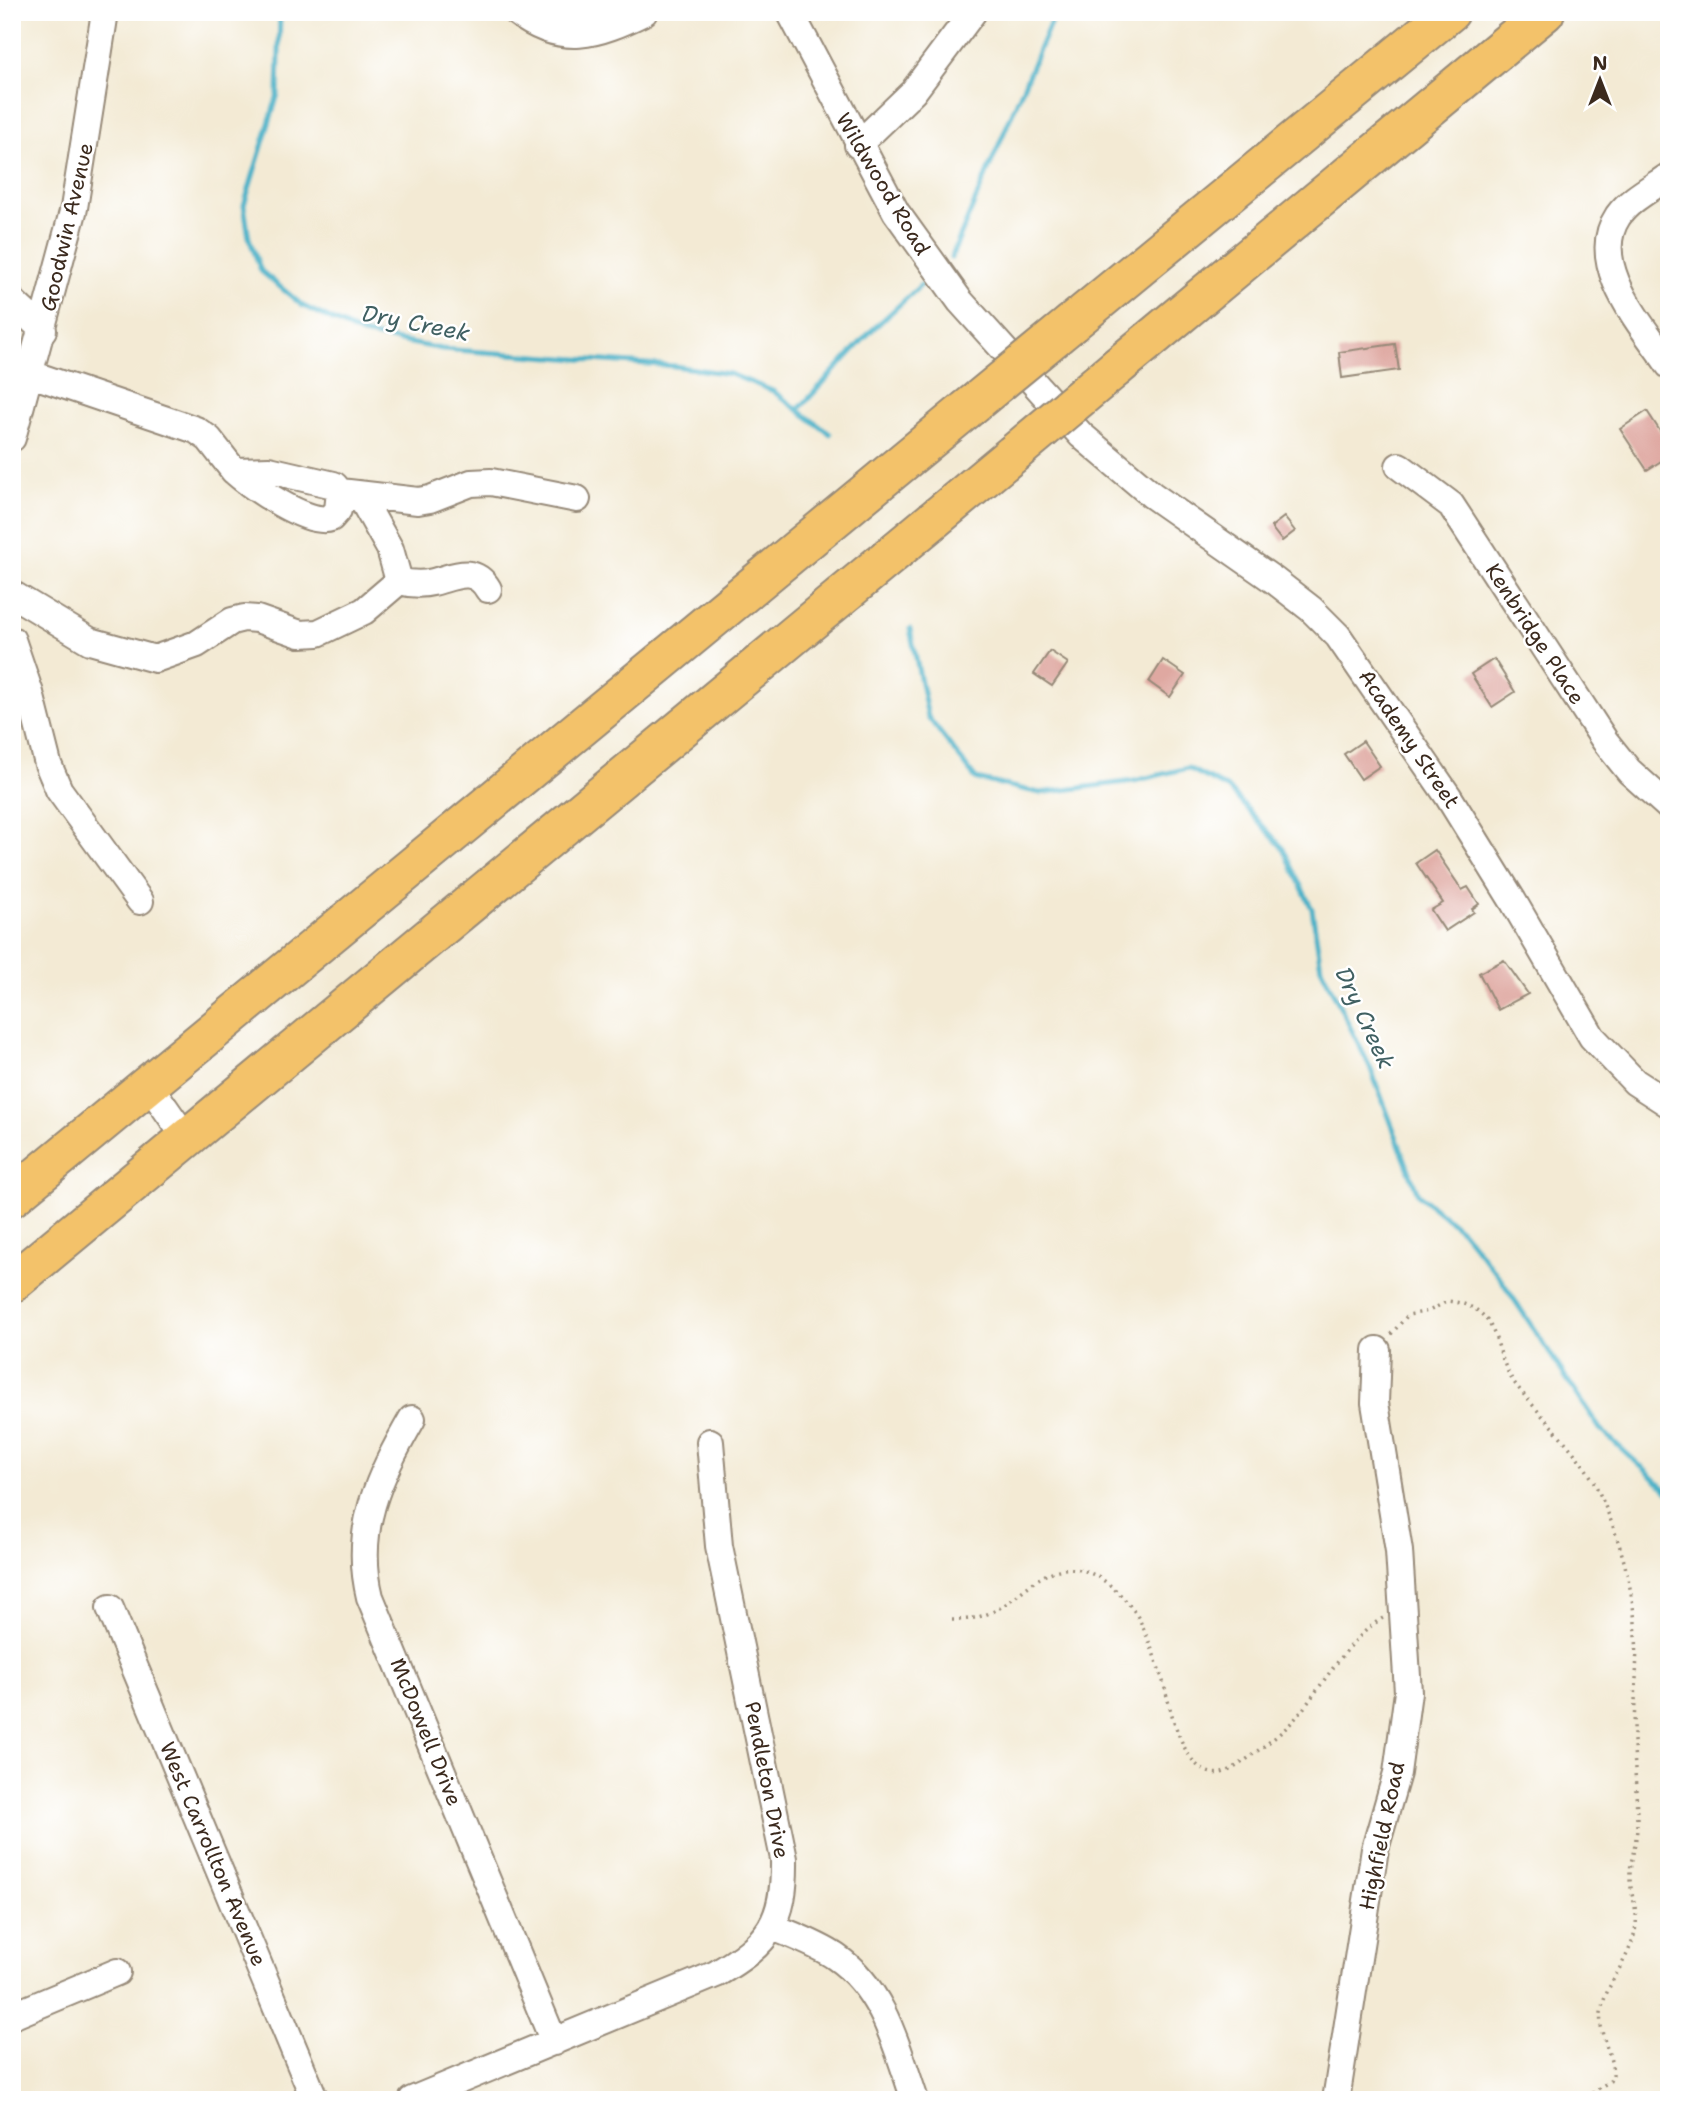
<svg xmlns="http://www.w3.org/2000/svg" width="1681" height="2112" font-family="'Shantell Sans',sans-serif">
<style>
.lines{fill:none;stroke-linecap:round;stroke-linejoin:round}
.stream{stroke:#48b1c7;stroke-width:5}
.building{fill:#dfa8a1}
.minor-casing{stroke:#978a79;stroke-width:30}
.highway-casing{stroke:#978a79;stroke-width:42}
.path{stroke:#978a79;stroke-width:3.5;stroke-dasharray:2 5;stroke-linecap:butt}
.minor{stroke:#fff;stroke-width:26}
.highway{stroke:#f3c26a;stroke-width:38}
.highway-bridge-casing{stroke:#978a79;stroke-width:42;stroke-linecap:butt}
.highway-bridge{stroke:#f3c26a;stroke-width:38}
.labels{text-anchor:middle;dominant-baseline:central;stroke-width:5;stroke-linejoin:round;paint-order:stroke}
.street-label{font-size:21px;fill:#3b2a1e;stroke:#fff}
.water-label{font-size:23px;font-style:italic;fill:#406062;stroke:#fff}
</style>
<rect width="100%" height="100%" fill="#fff"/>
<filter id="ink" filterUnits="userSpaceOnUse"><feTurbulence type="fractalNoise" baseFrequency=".0143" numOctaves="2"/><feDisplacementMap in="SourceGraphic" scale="14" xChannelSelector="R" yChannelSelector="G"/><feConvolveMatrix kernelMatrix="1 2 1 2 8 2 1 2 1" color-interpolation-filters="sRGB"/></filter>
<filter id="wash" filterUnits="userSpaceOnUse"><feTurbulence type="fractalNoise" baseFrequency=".00686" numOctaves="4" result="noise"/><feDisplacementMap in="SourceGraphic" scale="28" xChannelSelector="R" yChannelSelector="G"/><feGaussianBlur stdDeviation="1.57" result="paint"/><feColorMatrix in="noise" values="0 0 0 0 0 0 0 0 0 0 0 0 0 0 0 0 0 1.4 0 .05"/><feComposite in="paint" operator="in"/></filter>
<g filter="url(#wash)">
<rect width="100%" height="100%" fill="#f3ead4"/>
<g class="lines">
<path class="stream" d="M280,12L278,94L244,205L249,238L261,271L303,306L362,334L442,349L674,366L730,374L773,391L830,434
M951,258L1055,12
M798,410L871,331L921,285
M910,629L928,717L976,779L1040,793L1134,781L1188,768L1229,789L1283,848L1312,909L1321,968L1370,1067L1418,1194L1462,1231L1500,1278L1600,1429L1669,1492"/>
</g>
<g id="blocks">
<path class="building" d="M1395,344L1399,370L1342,378L1339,352Z
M1647,411L1669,445V456L1647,470L1620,429Z
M1284,517L1295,531L1282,541L1271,527Z
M1050,651L1068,663L1052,686L1034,674Z
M1494,659L1515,692L1492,707L1471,674Z
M1163,660L1185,675L1170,697L1149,682Z
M1363,741L1380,766L1361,779L1344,754Z
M1435,850L1462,890L1468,887L1479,904L1472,909L1474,912L1445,931L1431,910L1443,903L1416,863Z
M1504,960L1528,994L1498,1010L1479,973Z"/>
</g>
</g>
<g filter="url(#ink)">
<use href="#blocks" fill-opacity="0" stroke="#978a79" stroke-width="2"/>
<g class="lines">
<defs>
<path id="minor" d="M516,12C562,47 597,35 644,12
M790,12L896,212L960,301L1081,435L1152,495L1275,581L1311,609L1338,636L1448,796L1513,901L1592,1037L1635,1082L1669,1104
M858,145L913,92L973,12
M1669,176C1652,188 1630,199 1618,216C1586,264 1643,326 1669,365
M12,301L43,330
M31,374L196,430L209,439L234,471L269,470L334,485L340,492L418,501L430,499L471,483L491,482L577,499
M12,438L74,208L105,12
M1399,466L1451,505L1605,741L1629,771L1669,807
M234,471C251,486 309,527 331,518L338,510L340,492L363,501L390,549L399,581
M12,594L90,641L155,659L197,644L232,621L244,618L257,619L300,634L318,633L364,611L399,581C410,584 421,585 433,582C454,577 474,565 488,589
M12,640L30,693L48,764L59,790L140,901
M149,1085L186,1138
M412,1419C379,1477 353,1529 370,1597L554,2042
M110,1608L315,2100
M773,1927C794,1936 817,1944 836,1957C884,1990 897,2048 915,2100
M12,2016L117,1972
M412,2100L716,1974C769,1943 785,1922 784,1859L719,1546L710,1442
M1336,2100L1375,1849L1397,1773L1408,1692L1399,1551L1375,1403L1377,1350"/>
<path id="highway" d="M1072,323L1450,12
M1117,367L1545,12
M12,1197L966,410
M12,1283L1013,454"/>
</defs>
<use href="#minor" class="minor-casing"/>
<use href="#highway" class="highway-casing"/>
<path class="path" d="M1391,1334L1408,1315L1429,1311L1448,1301C1505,1307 1490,1351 1516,1385C1540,1416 1581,1454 1597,1488C1619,1535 1633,1584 1636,1636C1638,1668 1634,1703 1634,1736C1634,1766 1637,1796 1637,1826C1637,1842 1631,1857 1630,1873C1629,1891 1638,1907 1636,1925C1632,1959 1605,1982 1601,2013C1598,2034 1612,2053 1613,2074L1610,2081L1580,2100
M952,1620C969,1620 984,1617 998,1609C1025,1593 1045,1562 1081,1570C1104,1575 1130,1601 1140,1621C1149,1639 1156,1661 1163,1681C1170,1706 1184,1785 1225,1772C1236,1768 1247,1759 1256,1752C1271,1741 1288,1728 1300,1713C1323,1684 1351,1636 1383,1618"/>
<use href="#minor" class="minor"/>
<use href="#highway" class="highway"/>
<defs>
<path id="highway-bridge" d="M966,410L1072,323
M1013,454L1117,367"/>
</defs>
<use href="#highway-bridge" class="highway-bridge-casing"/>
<use href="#highway-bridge" class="highway-bridge"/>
</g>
</g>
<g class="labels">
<g class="street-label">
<text transform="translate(883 184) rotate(59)">Wildwood Road</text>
<text transform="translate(67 227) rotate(-77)">Goodwin Avenue</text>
<text transform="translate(1535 634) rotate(57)">Kenbridge Place</text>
<text transform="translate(1409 739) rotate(56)">Academy Street</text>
<text transform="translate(426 1732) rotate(68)">McDowell Drive</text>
<text transform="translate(767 1780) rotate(79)">Pendleton Drive</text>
<text transform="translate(1382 1836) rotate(-78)">Highfield Road</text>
<text transform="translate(213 1854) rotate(67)">West Carrollton Avenue</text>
</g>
<g class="water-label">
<text transform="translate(416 323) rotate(11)">Dry Creek</text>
<text transform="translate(1365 1018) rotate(65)">Dry Creek</text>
</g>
</g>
<rect width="1681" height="2112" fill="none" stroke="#fff" stroke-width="42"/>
<g transform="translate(1600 80)" stroke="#ffffff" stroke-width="5" paint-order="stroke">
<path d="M0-5L12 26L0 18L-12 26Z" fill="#3b2a1e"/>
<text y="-10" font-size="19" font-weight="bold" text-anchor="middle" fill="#3b2a1e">N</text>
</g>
</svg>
